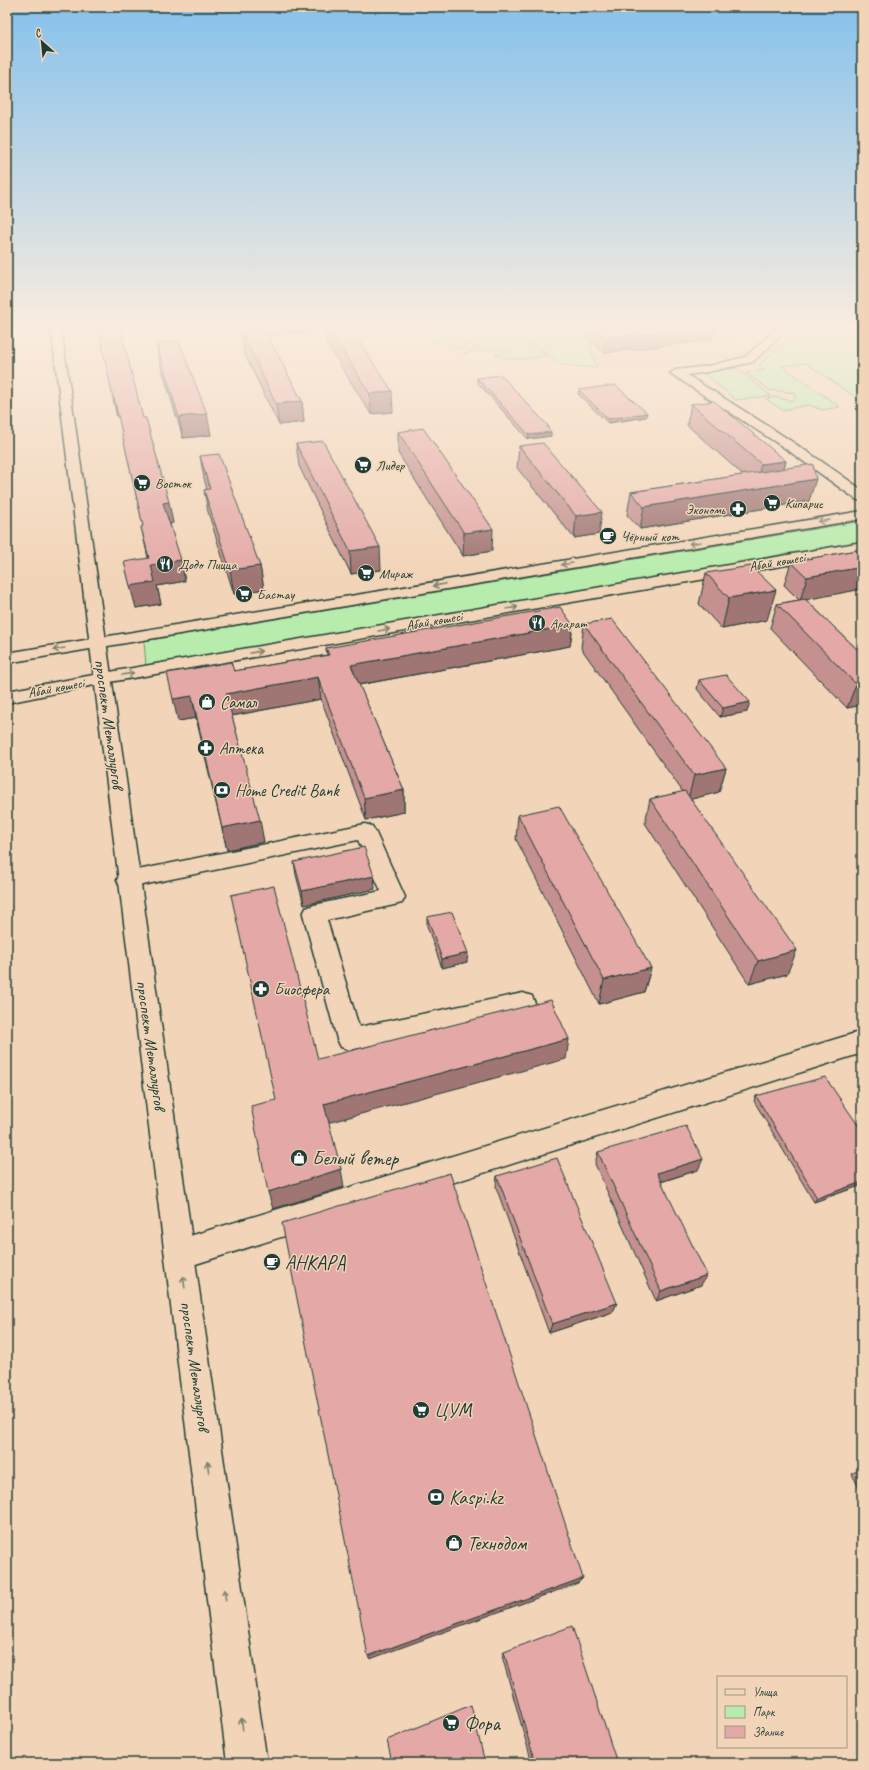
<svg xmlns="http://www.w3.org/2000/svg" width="869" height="1770" font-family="Caveat,sans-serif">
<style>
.built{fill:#eec8b3}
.green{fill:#b8ecad;stroke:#6c9470}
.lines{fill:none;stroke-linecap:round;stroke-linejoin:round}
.minor-casing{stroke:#1f3d34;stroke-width:3}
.tertiary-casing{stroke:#1f3d34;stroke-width:3}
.secondary-casing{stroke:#1f3d34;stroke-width:3}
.minor{fill:#f2d5b8;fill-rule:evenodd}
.tertiary{fill:#f2d5b8;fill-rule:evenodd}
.secondary{fill:#f2d5b8;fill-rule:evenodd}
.wall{fill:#c49190;stroke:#1f3d34}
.shaded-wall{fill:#a07675;stroke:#1f3d34}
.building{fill:#e4a9a7;stroke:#1f3d34}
.oneway{stroke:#7e816f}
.labels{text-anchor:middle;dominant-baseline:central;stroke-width:3;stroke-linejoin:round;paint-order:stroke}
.far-poi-label{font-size:14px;fill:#1f3d34;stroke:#f2d5b8;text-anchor:start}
.far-street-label{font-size:14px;fill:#1f3d34;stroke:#f2d5b8}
.poi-label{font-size:17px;fill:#1f3d34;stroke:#f2d5b8;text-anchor:start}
.street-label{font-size:17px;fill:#1f3d34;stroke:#f2d5b8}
.near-poi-label{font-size:20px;fill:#1f3d34;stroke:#f2d5b8;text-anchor:start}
</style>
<rect width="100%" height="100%" fill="#f2d5b8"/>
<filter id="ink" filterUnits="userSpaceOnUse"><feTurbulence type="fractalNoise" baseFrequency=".025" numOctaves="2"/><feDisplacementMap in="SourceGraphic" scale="8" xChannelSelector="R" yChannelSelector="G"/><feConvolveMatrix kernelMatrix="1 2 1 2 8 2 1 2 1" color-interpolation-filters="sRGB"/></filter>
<g filter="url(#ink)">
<path class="built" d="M563,327H721L750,351L744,357L640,368L596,366Z"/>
<path class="green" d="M450,327H509L463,348L454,347L434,341L431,338V336Z
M515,327H520L521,336L547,356C531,358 511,362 496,355L507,351L499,349L463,354Z
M524,327L574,329L587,327L599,337L590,347L597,368L563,365L524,337Z
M803,327H836L862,343V402L806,363L782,366L840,407L822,410L809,405L782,410L766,399L774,397L794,401L796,393L769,390L746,373L765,370L759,365Z
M736,368L771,396L736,400L702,372Z
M862,521V543L146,665L144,641Z"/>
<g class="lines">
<defs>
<path id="minor" d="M778,327H790L753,362L708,372L687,375C746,412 806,449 862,490V501L857,500L789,451L670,373L676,370L708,366L745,357Z
M365,824L372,826L375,831L405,897L402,903L394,905L327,920L359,1027L523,993L532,996L535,1003L532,1010L350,1050L341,1047L337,1039L303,914L306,908L314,905L381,891L358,840L128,888L120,886L117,880L120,874L128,872Z
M862,1031V1053L180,1269L170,1264L165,1254L170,1244L180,1239Z"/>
<path id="tertiary" d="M862,511V519L7,663V653Z
M862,542V552L104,683L7,703V691L104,673Z"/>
<path id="secondary" d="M51,327H61L267,1763H227Z"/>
</defs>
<use href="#minor" class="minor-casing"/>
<use href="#tertiary" class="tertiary-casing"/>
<use href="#secondary" class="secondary-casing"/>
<use href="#minor" class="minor"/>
<use href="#tertiary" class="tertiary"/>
<use href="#secondary" class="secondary"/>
</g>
<path class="wall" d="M249,327H316L317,331L267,335L302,401L304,422L279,425L244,353L242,333L253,332Z
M326,327H349L393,412L371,414L327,344Z
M576,327H715L712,340L604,353Z
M156,343L211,435L183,438L160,363Z
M477,378L549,430L551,436L528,439L477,382Z
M579,390L646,417L608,423L578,394Z
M113,398L143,418L173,523L170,524L185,581L157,586L161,604L136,608L148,558L141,527L143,526L119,417H117Z
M691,404L786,461L784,468L809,501L640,529L627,515L631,492L743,475L687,425Z
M398,432L492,551L463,556L398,453Z
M296,444L381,570L351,574L299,466Z
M519,446L599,534L574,538L517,468Z
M200,456L260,566L264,589L234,594L208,512L204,490H207L204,478Z
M862,549V589L805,599L862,654V705L847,708L770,628L777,604L799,600L784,585L791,562Z
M706,573L767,620L722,629L699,604Z
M584,624L726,768L719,792L691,799L787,974L749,984L645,823L650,799L683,792L581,648Z
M573,625L570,646L359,685L404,790V812L366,820L321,699L232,716L264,842L227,850L196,718L178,721L234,671L327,655L326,648Z
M699,680L747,712L720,717L697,689Z
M518,815L651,968L644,992L599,1004L516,839Z
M294,862L375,889L304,905L296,875Z
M427,917L467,962L442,968L427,926Z
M756,1096L862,1185L814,1202L754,1101Z
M598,1152L698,1170L661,1182L701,1285L656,1301L595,1164Z
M497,1176L613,1312L549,1333L496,1187Z
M862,1467V1494L852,1474Z
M504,1652L617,1763H532L502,1656Z"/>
<path class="shaded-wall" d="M255,327H316L317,331L256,336Z
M698,327H715L712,340L604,353L605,338Z
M392,391L393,412L371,414L370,394Z
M113,398H114L119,417H117Z
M302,401L304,422L279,425L276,404Z
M647,413L646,417L608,423V419Z
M207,414L211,435L183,438L179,417Z
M551,432V436L528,439L529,435Z
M786,461L780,482L756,486L761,464Z
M816,479L809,501L640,529L644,507Z
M169,502L173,523L168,524L163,503Z
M602,512L599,534L574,538L576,516Z
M493,529L492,551L463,556L464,533Z
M380,547L381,570L351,574L350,551Z
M181,560L185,581L157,586L161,604L136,608L130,586L151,565Z
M260,566L264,589L234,594L230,570Z
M862,567V589L800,601L807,577Z
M776,590L767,620L722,629L729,598Z
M573,625L570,646L352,686L351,665Z
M318,677L321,699L231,716L226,694Z
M862,683V705L847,708L856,684Z
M192,696L196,718L178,721L173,699Z
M750,702L747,712L720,717L723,708Z
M726,768L719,792L688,800L694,775Z
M404,790V812L366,820L364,798Z
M260,820L264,842L227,850L222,828Z
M374,876L375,889L304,905L302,891Z
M797,950L787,974L749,984L758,961Z
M468,953L467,962L442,968V959Z
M651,968L644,992L599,1004L604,980Z
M569,1039L566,1059L327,1123L324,1104Z
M703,1159L698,1170L653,1184L657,1173Z
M341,1169L344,1187L273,1209L268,1192Z
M862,1182V1185L814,1202L817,1198Z
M707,1275L701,1285L656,1301L661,1291Z
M617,1303L613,1312L549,1333L552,1324Z
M583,1578L578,1583L370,1659L368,1656Z"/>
<path class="building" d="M98,327H120L143,418H146L169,502L163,503L181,560L151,565L155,582L130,586L124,562L149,558L141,527L143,526L114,398H113Z
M327,327H349L392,391L370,394Z
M594,327H698L605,338Z
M265,331L302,401L276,404L242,333Z
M179,341L207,414L179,417L156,343Z
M501,375L549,427H547L551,432L529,435L477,378Z
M615,385L647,413L608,419L579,390Z
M714,401L786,461L761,464L691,404Z
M423,428L493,529L464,533L398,432Z
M323,441L380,547L350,551L296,444Z
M543,443L602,512L576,516L519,446Z
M219,454L260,566L230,570L204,490L210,489L200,456Z
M813,464L816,479L644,507L631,492Z
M862,549V567L807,577L791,562Z
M751,566L776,590L729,598L706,573Z
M805,599L862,654V683L856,684L777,604Z
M560,607L573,625L351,665L404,790L364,798L318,677L226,694L260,820L222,828L192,696L173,699L167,673L231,662L234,671L329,655L326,648Z
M612,619L726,768L694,775L584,624Z
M726,675L750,702L723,708L699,680Z
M685,791L797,950L758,961L650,799Z
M559,806L651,968L604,980L518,815Z
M364,847L374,876L302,891L294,862Z
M274,886L318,1059L551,1000L569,1039L324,1104L341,1169L268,1192L251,1106L276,1100L231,895Z
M452,912L468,953L442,959L427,917Z
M825,1077L862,1131V1182L817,1198L756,1096Z
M686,1126L703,1159L657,1173L707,1275L661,1291L598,1152Z
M557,1158L617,1303L552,1324L497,1176Z
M450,1173L583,1578L368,1656L282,1223Z
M572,1626L617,1763H535L504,1652Z
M471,1705L485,1763H392L387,1740Z"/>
<defs><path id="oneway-shaft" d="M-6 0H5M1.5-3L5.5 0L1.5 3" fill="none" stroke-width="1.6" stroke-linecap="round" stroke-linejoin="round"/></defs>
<g class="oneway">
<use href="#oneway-shaft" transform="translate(824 521) rotate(171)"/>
<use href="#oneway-shaft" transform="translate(695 543) rotate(171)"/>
<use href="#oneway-shaft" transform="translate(567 564) rotate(171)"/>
<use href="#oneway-shaft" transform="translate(439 585) rotate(170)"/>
<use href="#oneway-shaft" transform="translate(512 608) rotate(-10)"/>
<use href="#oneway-shaft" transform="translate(384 630) rotate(-10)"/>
<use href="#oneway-shaft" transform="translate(59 649) rotate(170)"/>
<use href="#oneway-shaft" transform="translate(256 652) rotate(-10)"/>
<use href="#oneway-shaft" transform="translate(128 674) rotate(-10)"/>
<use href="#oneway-shaft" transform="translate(184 1282) rotate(-98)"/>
<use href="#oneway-shaft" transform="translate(208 1467) rotate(-98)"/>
<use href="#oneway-shaft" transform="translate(225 1595) rotate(-98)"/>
<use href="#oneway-shaft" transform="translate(242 1724) rotate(-98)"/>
</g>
</g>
<linearGradient id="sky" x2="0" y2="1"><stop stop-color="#85c1ec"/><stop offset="0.57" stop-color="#f9ecdf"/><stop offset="1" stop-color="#f9ecdf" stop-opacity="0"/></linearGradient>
<rect width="869" height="575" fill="url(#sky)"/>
<defs>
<symbol id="supermarket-disc" viewBox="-11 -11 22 22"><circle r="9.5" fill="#1f3d34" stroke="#f2d5b8"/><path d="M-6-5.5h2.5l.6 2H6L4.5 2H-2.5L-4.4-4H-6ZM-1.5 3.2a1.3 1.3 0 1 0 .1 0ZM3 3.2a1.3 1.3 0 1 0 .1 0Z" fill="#fff"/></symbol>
<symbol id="pharmacy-disc" viewBox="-11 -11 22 22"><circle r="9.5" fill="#1f3d34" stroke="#f2d5b8"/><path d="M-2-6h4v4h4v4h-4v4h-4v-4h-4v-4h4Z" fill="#fff"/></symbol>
<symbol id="cafe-disc" viewBox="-11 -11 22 22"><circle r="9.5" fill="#1f3d34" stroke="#f2d5b8"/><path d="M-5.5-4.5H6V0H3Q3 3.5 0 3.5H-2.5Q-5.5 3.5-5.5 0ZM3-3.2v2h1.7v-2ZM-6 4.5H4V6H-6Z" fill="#fff"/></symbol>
<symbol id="restaurant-disc" viewBox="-11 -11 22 22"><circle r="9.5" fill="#1f3d34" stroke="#f2d5b8"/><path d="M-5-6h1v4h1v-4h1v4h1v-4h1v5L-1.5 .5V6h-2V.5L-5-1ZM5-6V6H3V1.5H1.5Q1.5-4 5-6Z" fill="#fff"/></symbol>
<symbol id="shop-disc" viewBox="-11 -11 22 22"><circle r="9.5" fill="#1f3d34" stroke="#f2d5b8"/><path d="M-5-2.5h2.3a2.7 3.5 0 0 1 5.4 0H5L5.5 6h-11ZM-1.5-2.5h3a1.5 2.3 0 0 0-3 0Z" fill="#fff"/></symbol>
<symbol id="bank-disc" viewBox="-11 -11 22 22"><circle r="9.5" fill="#1f3d34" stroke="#f2d5b8"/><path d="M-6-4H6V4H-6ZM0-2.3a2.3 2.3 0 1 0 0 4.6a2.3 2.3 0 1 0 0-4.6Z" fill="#fff"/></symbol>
</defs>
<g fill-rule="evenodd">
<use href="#supermarket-disc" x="353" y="455" width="20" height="20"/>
<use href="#supermarket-disc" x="132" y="473" width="20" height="20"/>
<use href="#supermarket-disc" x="762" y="493" width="20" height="20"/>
<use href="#pharmacy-disc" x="728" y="499" width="20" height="20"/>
<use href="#cafe-disc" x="598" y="526" width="20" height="20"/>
<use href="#restaurant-disc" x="155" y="554" width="20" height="20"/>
<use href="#supermarket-disc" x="356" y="563" width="20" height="20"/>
<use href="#supermarket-disc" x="234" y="584" width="20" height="20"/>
<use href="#restaurant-disc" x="527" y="613" width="20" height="20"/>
<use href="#shop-disc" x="197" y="692" width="20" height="20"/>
<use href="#pharmacy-disc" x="196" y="738" width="20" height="20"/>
<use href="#bank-disc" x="212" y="780" width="20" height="20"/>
<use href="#pharmacy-disc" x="251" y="979" width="20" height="20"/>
<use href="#shop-disc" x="289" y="1148" width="20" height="20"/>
<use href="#cafe-disc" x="262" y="1252" width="20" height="20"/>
<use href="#supermarket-disc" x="411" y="1400" width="20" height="20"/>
<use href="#bank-disc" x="426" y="1487" width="20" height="20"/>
<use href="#shop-disc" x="444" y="1533" width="20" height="20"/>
<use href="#supermarket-disc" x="441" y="1713" width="20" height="20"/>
</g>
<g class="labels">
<g class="far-poi-label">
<text x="376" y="465">Лидер</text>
<text x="155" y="483">Восток</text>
<text x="785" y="503">Кипарис</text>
<text x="725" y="509" text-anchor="end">Экономь</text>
<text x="621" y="536">Чёрный кот</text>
<text x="178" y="564">Додо Пицца</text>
<text x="379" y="573">Мираж</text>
<text x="257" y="594">Бастау</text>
<text x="550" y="623">Арарат</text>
</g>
<g class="far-street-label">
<text transform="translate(777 562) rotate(-10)">Абай көшесі</text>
<text transform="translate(434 621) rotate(-10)">Абай көшесі</text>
<text transform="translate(56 688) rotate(-11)">Абай көшесі</text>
</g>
<g class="poi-label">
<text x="220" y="702">Самал</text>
<text x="219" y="748">Аптека</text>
<text x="235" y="790">Home Credit Bank</text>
<text x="274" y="989">Биосфера</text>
</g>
<g class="street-label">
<text transform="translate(109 724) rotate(82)">проспект Металлургов</text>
<text transform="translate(151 1045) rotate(82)">проспект Металлургов</text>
<text transform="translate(195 1366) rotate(82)">проспект Металлургов</text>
</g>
<g class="near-poi-label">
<text x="312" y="1158">Белый ветер</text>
<text x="285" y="1262">АНКАРА</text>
<text x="434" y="1410">ЦУМ</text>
<text x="449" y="1497">Kaspi.kz</text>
<text x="467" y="1543">Технодом</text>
<text x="464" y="1723">Фора</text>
</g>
</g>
<rect width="869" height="1770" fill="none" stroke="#f2d5b8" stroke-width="24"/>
<rect x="12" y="12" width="845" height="1746" fill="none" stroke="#1f3d34" stroke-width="1.5" filter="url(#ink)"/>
<rect x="717" y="1676" width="130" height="72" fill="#f2d5b8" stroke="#9e9883"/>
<rect x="725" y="1689" width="20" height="6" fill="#f2d5b8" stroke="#9e9883"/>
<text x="753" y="1696" font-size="12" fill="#1f3d34">Улица</text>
<rect x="725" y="1706" width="20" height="12" fill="#b8ecad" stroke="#9e9883"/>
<text x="753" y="1716" font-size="12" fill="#1f3d34">Парк</text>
<rect x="725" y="1726" width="20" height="12" fill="#e4a9a7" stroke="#9e9883"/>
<text x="753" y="1736" font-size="12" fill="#1f3d34">Здание</text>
<g transform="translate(42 42) rotate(333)" stroke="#f2d5b8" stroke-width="3" paint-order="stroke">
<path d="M0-3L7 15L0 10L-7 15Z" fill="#1f3d34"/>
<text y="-6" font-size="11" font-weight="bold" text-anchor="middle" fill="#1f3d34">С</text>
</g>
</svg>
